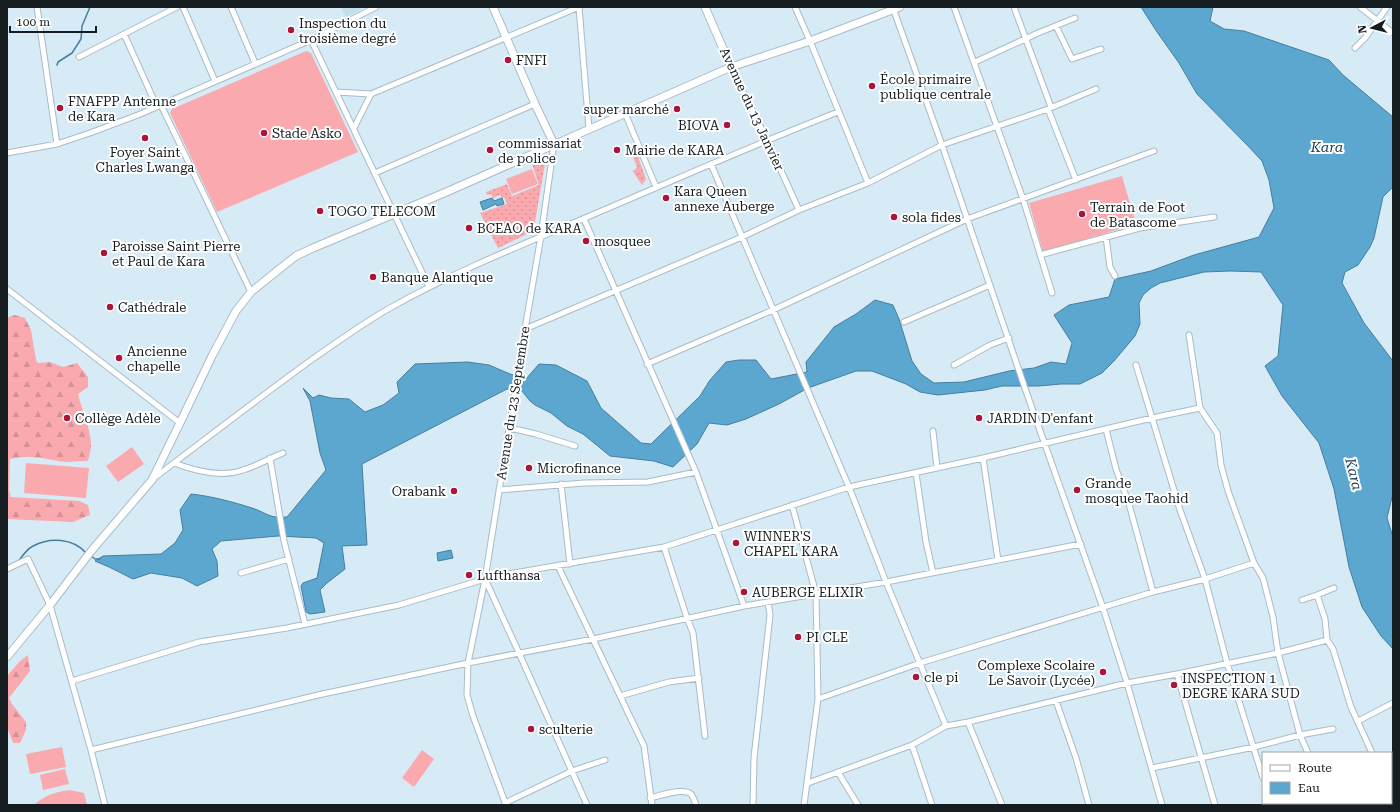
<svg xmlns="http://www.w3.org/2000/svg" width="1400" height="812" font-family="'Roboto Serif',serif">
<style>
.built{fill:#c3deed}
.grass{fill:url(#grass-dots)}
.forest{fill:url(#forest-firs)}
.garden{fill:#faaaaf}
.water{fill:#5ca7d0;stroke:#477e9c}
.lines{fill:none;stroke-linecap:round;stroke-linejoin:round}
.stream{stroke:#477e9c;stroke-width:1.5}
.street-casing{stroke:#a8bcc8;stroke-width:7}
.secondary-casing{stroke:#a8bcc8;stroke-width:9}
.street{stroke:#fff;stroke-width:5}
.secondary{stroke:#fff;stroke-width:7}
.poi-dot{fill:#ab153b;stroke:#fff;stroke-width:1.5}
.labels{text-anchor:middle;dominant-baseline:central;stroke-width:4;stroke-linejoin:round;paint-order:stroke}
.poi-label{font-size:13px;fill:#151d21;stroke:#fff;text-anchor:start}
.street-label{font-size:13px;fill:#151d21;stroke:#fff}
.water-label{font-size:14px;font-style:italic;fill:#183a4c;stroke:#fff}
</style>
<defs>
<pattern id="grass-dots" width="8" height="8" patternUnits="userSpaceOnUse"><rect width="8" height="8" fill="#faaaaf"/><path d="M2 2h.1M6 6h.1" fill="none" stroke="#d59296" stroke-width="1.8" stroke-linecap="round"/></pattern>
<pattern id="forest-firs" width="22" height="20" patternUnits="userSpaceOnUse"><rect width="22" height="20" fill="#faaaaf"/><path d="M5 1l3.5 6h-7zM16 11l3.5 6h-7z" fill="#d59296"/></pattern>
</defs>
<rect width="100%" height="100%" fill="#d7ebf7"/>
<path class="built" d="M341,7H361V10L346,17Z"/>
<path class="grass" d="M631,151H636L646,179L642,185L632,170L634,171L637,167Z
M541,161L545,164L534,228L531,232L498,248L480,213L507,204L504,197L502,198L500,195L493,198L491,194L487,195L486,192L507,184L512,196L539,185L532,164Z"/>
<path class="forest" d="M14,315L25,318L31,330L36,360L38,363L50,362L63,367L77,363L88,377V387L78,394C82,411 91,428 91,446C91,451 89,456 88,461C80,461 73,462 66,462C44,459 32,454 10,459L9,490L11,497L79,501L88,505L90,515L73,522L7,519V318Z
M28,655L30,671L9,698L12,704L26,722V730L20,743H13L7,727V676L19,662Z"/>
<path class="garden" d="M306,51L311,53L358,152L217,212L170,113L172,109Z
M532,169L538,184L512,194L506,179Z
M1122,176L1136,224L1043,252L1029,203Z
M132,447L144,464L118,482L106,466Z
M26,463L89,468L86,498L24,493Z
M62,747L66,767L30,774L26,754Z
M422,750L434,759L414,787L402,778Z
M65,769L69,784L43,790L40,775Z
M70,790L84,793L87,805H34C45,795 55,792 70,790Z"/>
<path class="water" d="M1141,7H1213L1210,21L1224,29L1244,31L1329,60L1343,75L1393,117V187L1383,197L1374,238L1370,247L1358,265L1345,272L1342,283L1364,323L1393,361V493L1387,518L1393,537V649L1381,636L1362,607L1349,567L1334,489L1319,443L1282,396L1265,366L1278,356L1283,305L1261,272L1231,271L1204,272L1160,283L1151,288L1143,295L1139,303L1140,324L1135,336L1114,361L1102,373L1080,384H1061L1039,386H1002L985,390L938,395L920,392L906,384L872,371H856L808,388L779,404L746,419L727,425L709,423L697,444L673,467L654,461L610,456L583,434L567,426L551,413L535,405L530,401L522,391L507,389L362,464L367,545L342,546L345,569L327,583L320,590L325,612L310,614L306,612L301,586L303,583L317,578L324,543L316,538L278,536L221,541L212,549L217,561L218,576L197,586L182,578L151,573L133,579L109,567L95,561L103,556L161,554L175,543L183,530L180,510L191,494C211,496 233,502 252,508C267,513 270,519 287,517L326,470L320,453L310,401L303,388L313,398L319,395L331,398L349,399L365,412L383,405L399,393L397,382L415,364L468,362L489,365L510,374L526,379L539,364L556,365L587,381L601,408L641,443L651,444L700,396L710,380L726,362L739,360H756L771,379L807,372L806,362L834,327L856,314L875,300L893,305L899,319L912,361L921,374L934,383L964,382L1009,371L1034,368L1051,362L1066,364L1072,343L1054,315L1069,305L1109,297L1115,279L1151,271L1194,255L1259,237L1274,208L1269,180L1262,161L1248,146L1197,94L1179,63L1157,32Z
M492,198L494,201L502,198L504,204L497,206L496,204L483,210L480,202Z
M451,550L453,558L438,561L437,553Z"/>
<g class="lines">
<path class="stream" d="M57,65L58,62L72,53L81,39L82,26L90,7
M91,556L95,559H100
M18,562C22,556 27,549 33,546C50,537 73,538 86,553"/>
<defs>
<path id="street" d="M37,7L57,144
M183,7L215,81
M231,7L255,63
M579,7L589,129
M795,7L810,41L868,183
M954,7L1023,199L1052,293
M1014,7L1051,107
M1360,7L1393,33
M893,8L942,145L1027,394L1103,608L1127,683L1162,805
M1056,26L1072,59L1101,49
M124,34L157,107
M311,40L429,287
M1355,48L1365,38L1387,7
M79,57L177,7
M975,62L1038,33L1075,18
M731,67L767,140L799,210
M336,92L371,94L579,7
M161,105L251,292
M1048,109L1076,180
M625,113L656,187
M354,128L371,94
M7,153L57,144L90,133L138,115L311,40L376,7
M711,164L849,487L886,582L946,726L968,722L1127,683L1177,674L1278,653L1327,640
M375,173L535,104
M584,219L696,472L744,606
M1106,237L1110,267L1115,276
M1040,255L1140,228L1214,217
M7,289L180,423
M904,322L990,285
M525,329L742,237L799,210L868,183L942,145L1048,109L1096,89
M1189,335L1200,408L1217,433L1221,465L1228,491L1254,563L1263,578L1273,617L1278,653L1300,735L1308,753
M647,364L773,310L967,219L1154,151
M954,365L990,345L1009,338
M1136,365L1180,510L1205,579L1227,663L1263,778
M510,428L536,434L575,446
M1106,429L1116,469L1129,504L1153,592
M933,431L937,468
M270,458L284,541L305,624
M983,458L998,560
M174,463C195,471 221,478 243,470C257,466 270,458 283,453
M916,473L926,542L933,573
M154,478C207,438 260,397 314,358C339,341 363,323 390,308C452,273 519,246 585,218C670,182 753,145 838,112
M561,484L570,564
M499,490L584,483L648,482L696,472
M792,505L816,594L818,699L804,805
M664,547L687,618L693,633L705,736
M558,566L644,746L652,805
M7,569L28,559L50,605L91,750L105,805
M241,573L289,559
M485,578L664,547L849,487L983,458L1152,418L1200,408
M1317,595L1325,619L1327,640L1333,649L1351,707L1372,753
M1302,600L1317,595L1334,588
M1177,674L1215,805
M72,681L199,642L287,628L399,605L485,579L519,653L587,805
M620,696L669,682L699,678
M818,699L920,663L1153,592L1205,579L1254,563
M1056,701L1076,758L1089,805
M1358,721L1393,703
M968,722L1002,805
M912,745L932,805
M91,750L318,695L468,663L593,639L744,606L886,582L1081,544
M1152,768L1254,747L1300,735L1333,729
M838,772L858,805
M808,783L912,745L946,726
M1391,797L1393,803
M650,798C659,796 684,787 691,794C693,796 695,802 696,805
M505,803L572,771L605,760
M1270,803L1271,805
M1328,803L1329,805
M506,805L473,716L467,695L468,663L485,579L525,329L541,236L554,144
M753,805L754,758L770,615L768,602"/>
<path id="secondary" d="M493,7L535,104L554,144
M705,7L731,67
M7,657L50,605L92,550L152,480L180,423L212,356L236,311L251,292L282,267L296,256L313,248L444,193L731,67L810,41L900,7"/>
</defs>
<use href="#street" class="street-casing"/>
<use href="#secondary" class="secondary-casing"/>
<use href="#street" class="street"/>
<use href="#secondary" class="secondary"/>
</g>
<g class="poi-dot">
<circle cx="291" cy="30" r="4"/>
<circle cx="508" cy="60" r="4"/>
<circle cx="872" cy="86" r="4"/>
<circle cx="60" cy="108" r="4"/>
<circle cx="677" cy="109" r="4"/>
<circle cx="727" cy="125" r="4"/>
<circle cx="264" cy="133" r="4"/>
<circle cx="145" cy="138" r="4"/>
<circle cx="490" cy="150" r="4"/>
<circle cx="617" cy="150" r="4"/>
<circle cx="666" cy="198" r="4"/>
<circle cx="320" cy="211" r="4"/>
<circle cx="1082" cy="214" r="4"/>
<circle cx="894" cy="217" r="4"/>
<circle cx="469" cy="228" r="4"/>
<circle cx="586" cy="241" r="4"/>
<circle cx="104" cy="253" r="4"/>
<circle cx="373" cy="277" r="4"/>
<circle cx="110" cy="307" r="4"/>
<circle cx="119" cy="358" r="4"/>
<circle cx="67" cy="418" r="4"/>
<circle cx="979" cy="418" r="4"/>
<circle cx="529" cy="468" r="4"/>
<circle cx="1077" cy="490" r="4"/>
<circle cx="454" cy="491" r="4"/>
<circle cx="736" cy="543" r="4"/>
<circle cx="469" cy="575" r="4"/>
<circle cx="744" cy="592" r="4"/>
<circle cx="798" cy="637" r="4"/>
<circle cx="1103" cy="672" r="4"/>
<circle cx="916" cy="677" r="4"/>
<circle cx="1174" cy="685" r="4"/>
<circle cx="531" cy="729" r="4"/>
</g>
<g class="labels">
<g class="poi-label">
<text x="299" y="23">Inspection du<tspan x="299" dy="15">troisième degré</tspan></text>
<text x="516" y="60">FNFI</text>
<text x="880" y="79">École primaire<tspan x="880" dy="15">publique centrale</tspan></text>
<text x="68" y="101">FNAFPP Antenne<tspan x="68" dy="15">de Kara</tspan></text>
<text x="669" y="109" text-anchor="end">super marché</text>
<text x="719" y="125" text-anchor="end">BIOVA</text>
<text x="272" y="133">Stade Asko</text>
<text x="498" y="143">commissariat<tspan x="498" dy="15">de police</tspan></text>
<text x="625" y="150">Mairie de KARA</text>
<text x="145" y="152" text-anchor="middle">Foyer Saint<tspan x="145" dy="15">Charles Lwanga</tspan></text>
<text x="674" y="191">Kara Queen<tspan x="674" dy="15">annexe Auberge</tspan></text>
<text x="1090" y="207">Terrain de Foot<tspan x="1090" dy="15">de Batascome</tspan></text>
<text x="328" y="211">TOGO TELECOM</text>
<text x="902" y="217">sola fides</text>
<text x="477" y="228">BCEAO de KARA</text>
<text x="594" y="241">mosquee</text>
<text x="112" y="246">Paroisse Saint Pierre<tspan x="112" dy="15">et Paul de Kara</tspan></text>
<text x="381" y="277">Banque Alantique</text>
<text x="118" y="307">Cathédrale</text>
<text x="127" y="351">Ancienne<tspan x="127" dy="15">chapelle</tspan></text>
<text x="75" y="418">Collège Adèle</text>
<text x="987" y="418">JARDIN D'enfant</text>
<text x="537" y="468">Microfinance</text>
<text x="1085" y="483">Grande<tspan x="1085" dy="15">mosquee Taohid</tspan></text>
<text x="446" y="491" text-anchor="end">Orabank</text>
<text x="744" y="536">WINNER'S<tspan x="744" dy="15">CHAPEL KARA</tspan></text>
<text x="477" y="575">Lufthansa</text>
<text x="752" y="592">AUBERGE ELIXIR</text>
<text x="806" y="637">PI CLE</text>
<text x="1095" y="665" text-anchor="end">Complexe Scolaire<tspan x="1095" dy="15">Le Savoir (Lycée)</tspan></text>
<text x="924" y="677">cle pi</text>
<text x="1182" y="678">INSPECTION 1<tspan x="1182" dy="15">DEGRE KARA SUD</tspan></text>
<text x="539" y="729">sculterie</text>
</g>
<g class="street-label">
<text transform="translate(752 109) rotate(65)">Avenue du 13 Janvier</text>
<text transform="translate(513 403) rotate(-81)">Avenue du 23 Septembre</text>
</g>
<g class="water-label">
<text x="1327" y="147">Kara</text>
<text transform="translate(1354 474) rotate(76)">Kara</text>
</g>
</g>
<rect width="1400" height="812" fill="none" stroke="#151d21" stroke-width="16"/>
<rect x="1262" y="752" width="130" height="52" fill="#ffffff" stroke="#a1a5a6"/>
<rect x="1270" y="765" width="20" height="6" fill="#ffffff" stroke="#a1a5a6"/>
<text x="1298" y="772" font-size="12" fill="#151d21">Route</text>
<rect x="1270" y="782" width="20" height="12" fill="#5ca7d0" stroke="#a1a5a6"/>
<text x="1298" y="792" font-size="12" fill="#151d21">Eau</text>
<g transform="translate(1372 28) rotate(263)" stroke="#ffffff" stroke-width="3" paint-order="stroke">
<path d="M0-3L7 15L0 10L-7 15Z" fill="#151d21"/>
<text y="-6" font-size="11" font-weight="bold" text-anchor="middle" fill="#151d21">N</text>
</g>
<path d="M10 26v6h86v-6" fill="none" stroke="#151d21" stroke-width="2"/>
<text x="16" y="26" font-size="12" fill="#151d21" stroke="#ffffff" stroke-width="3" paint-order="stroke">100 m</text>
</svg>
